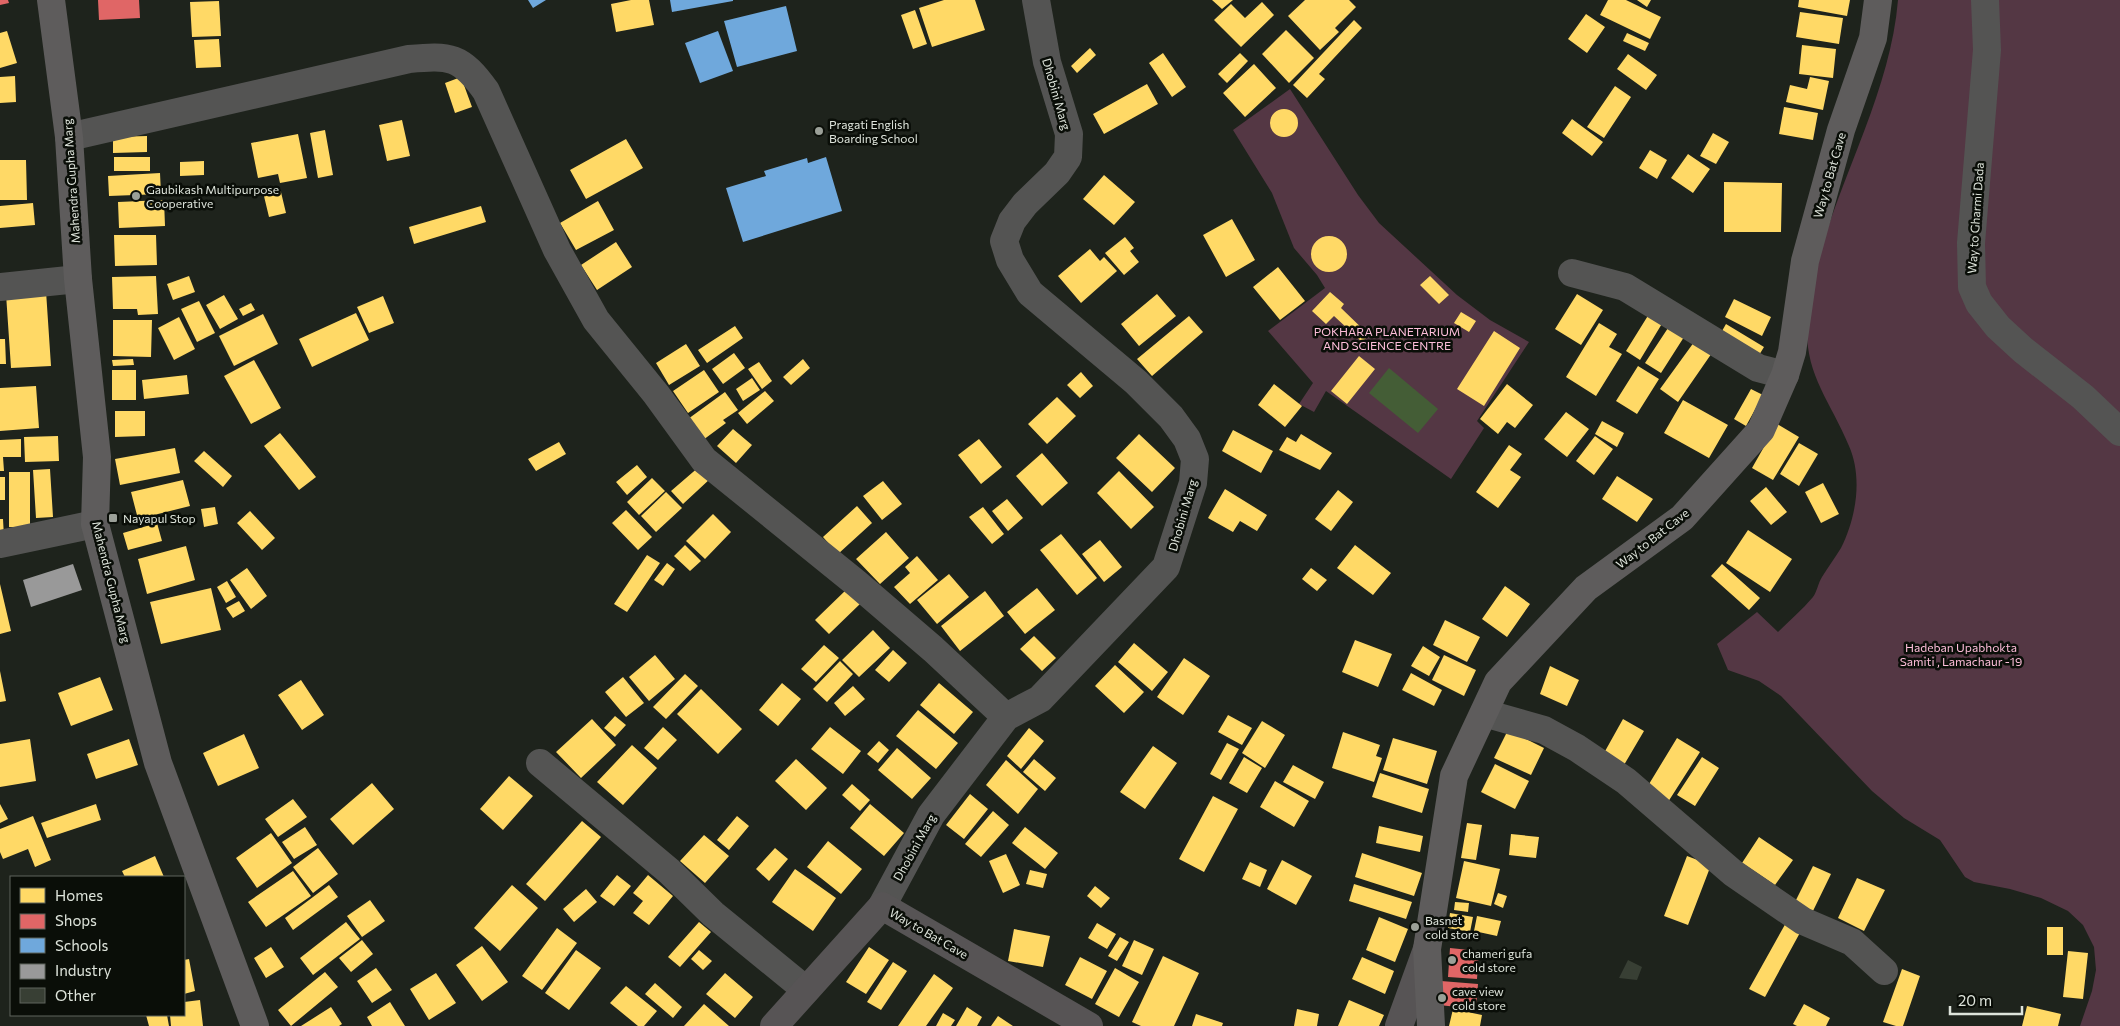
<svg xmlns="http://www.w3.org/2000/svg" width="2120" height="1026" font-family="Commissioner,sans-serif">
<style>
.green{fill:#543744}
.water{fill:#445d36}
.homes{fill:#ffd966}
.shops{fill:#e06666}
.schools{fill:#6fa8dc}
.industry{fill:#999}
.building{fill:#383f34}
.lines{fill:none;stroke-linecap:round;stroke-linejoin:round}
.minor{stroke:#545453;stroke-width:28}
.tertiary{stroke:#545453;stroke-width:28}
.secondary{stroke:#575455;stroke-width:28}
.primary{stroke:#5e5c5c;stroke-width:28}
.poi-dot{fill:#9ba098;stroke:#0a0e08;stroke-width:2}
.labels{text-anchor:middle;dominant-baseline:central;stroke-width:5;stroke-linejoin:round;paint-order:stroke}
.street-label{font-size:12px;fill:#dee4db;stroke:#0a0e08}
.poi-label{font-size:12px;fill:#dee4db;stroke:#0a0e08;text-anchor:start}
.park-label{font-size:12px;fill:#febeda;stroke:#0a0e08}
</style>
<rect width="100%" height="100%" fill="#1e231c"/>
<path class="green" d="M1898,0H2120V1026H2080L2092,991L2096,970L2094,947L2083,925L2068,911L2041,898L2010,889L1974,882L1965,877L1940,840L1904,818L1872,791L1781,696L1759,681L1728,670L1717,644L1757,612L1778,632C1789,621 1802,610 1813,597C1817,592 1818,583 1822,577C1828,567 1835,558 1841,548C1856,518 1863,478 1849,446C1828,396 1801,371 1808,312C1821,204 1889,109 1898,0Z
M1290,89L1358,195L1379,223L1457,295L1490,320L1529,342L1477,421L1484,428L1451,479L1326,391L1314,412L1299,404L1313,383L1268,331L1325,288L1317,275L1294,248L1272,193L1233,130Z"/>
<path class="water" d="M1389,368L1438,409L1418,433L1369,393Z"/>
<path class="homes" d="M631,0H649L654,25L616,32L611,4Z
M944,0H975L985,30L932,47L919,8Z
M1212,0H1233L1222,9Z
M1305,0H1349L1356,7L1335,28L1339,32L1320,50L1288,16Z
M1608,0H1626L1661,17L1650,39L1600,15Z
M1637,0H1651L1647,7Z
M1799,0H1850L1847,16L1798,7Z
M219,1L221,36L192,37L190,2Z
M1262,2L1274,15L1241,47L1214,20L1231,4L1245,18Z
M915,10L927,44L913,49L901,15Z
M1800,12L1843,18L1839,44L1796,37Z
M1586,14L1605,27L1587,53L1568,39Z
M1354,20L1362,28L1319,74L1325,79L1307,98L1293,85Z
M1286,30L1314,58L1289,83L1262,54Z
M7,31L17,63L0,68V33Z
M1627,33L1649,43L1645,51L1623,41Z
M219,39L221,67L196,68L194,40Z
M1802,45L1836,49L1833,78L1799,74Z
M1090,48L1096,55L1077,73L1071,66Z
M1163,53L1186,87L1172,97L1149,63Z
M1240,53L1248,61L1227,83L1218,74Z
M1628,54L1657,75L1646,90L1617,69Z
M1254,64L1276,88L1245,117L1223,93Z
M15,76L16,102L0,103V77Z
M461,77L472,107L455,113L445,83Z
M1810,77L1829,81L1823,110L1786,102L1790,85L1807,89Z
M1147,84L1158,104L1104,134L1093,114Z
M1615,86L1631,97L1604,138L1587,127Z
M1784,107L1818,113L1813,140L1779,134Z
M1270 123a14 14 0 1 1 28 0a14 14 0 1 1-28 0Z
M1572,119L1603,142L1592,156L1562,133Z
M402,120L410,156L387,161L379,125Z
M325,130L333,175L318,178L310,133Z
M1713,133L1729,142L1716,164L1700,156Z
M298,134L307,178L280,183L278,174L258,178L251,143Z
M147,136V152L113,153V137Z
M626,139L643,168L586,199L570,170Z
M1650,150L1667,160L1657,179L1639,168Z
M1688,154L1710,169L1693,193L1671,178Z
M114,157H150V171H114Z
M0,160H26L27,200H0Z
M204,161V175L180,176V162Z
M160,173L161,194L109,196L108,176Z
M1104,175L1135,202L1114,225L1083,199Z
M1724,182L1782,183L1781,232H1724Z
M280,188L286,213L269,217L263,192Z
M164,200L165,226L119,228L118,202Z
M598,201L614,230L576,250L560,223Z
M33,203L35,225L0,228V206Z
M481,206L486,222L414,244L409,227Z
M1232,219L1255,260L1226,277L1203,235Z
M114,235H156L157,265L115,266Z
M1311 254a18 18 0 1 1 36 0a18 18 0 1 1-36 0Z
M1125,237L1134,248L1130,251L1139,262L1124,275L1105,253Z
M616,242L632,267L597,290L581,265Z
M1090,249L1100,261L1104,257L1117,271L1081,303L1058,276Z
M1278,267L1305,301L1280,320L1253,287Z
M156,276L158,314L138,315L137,309H113L112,277Z
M189,276L195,292L173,300L167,284Z
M1430,276L1449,295L1439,304L1420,285Z
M46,291L51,366L11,368L6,294Z
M1330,292L1344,304L1341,308L1369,335L1362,342L1334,316L1326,324L1312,311Z
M1157,294L1176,316L1139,346L1121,324Z
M1577,294L1603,310L1581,345L1555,329Z
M224,295L238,319L220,329L206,305Z
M383,296L394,323L369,333L357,307Z
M1734,299L1771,317L1762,336L1725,317Z
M199,301L215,333L197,342L181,309Z
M251,303L255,310L243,316L239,309Z
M1461,312L1476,321L1469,332L1454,323Z
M356,313L369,340L312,367L299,339Z
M263,314L278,344L234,366L219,336Z
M1649,314L1663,322L1640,360L1626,351Z
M1189,316L1203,332L1152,376L1137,359Z
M179,317L195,349L174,360L158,328Z
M113,320H152L151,357L113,356Z
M1599,323L1617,334L1609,347L1622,354L1596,396L1566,377Z
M1726,324L1764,347L1756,360L1718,338Z
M735,326L743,338L707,363L698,350Z
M1668,328L1684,337L1661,373L1645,363Z
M1494,331L1520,348L1484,406L1457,389Z
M1697,338L1714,350L1678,402L1660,389Z
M0,339H5L6,364H0Z
M686,344L700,366L669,385L656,363Z
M734,353L745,368L723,384L712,369Z
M1359,356L1375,369L1347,404L1331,391Z
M133,359L134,365L113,366L112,360Z
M803,359L810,368L791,385L783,377Z
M254,360L281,408L251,424L224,376Z
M759,362L772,381L762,389L748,369Z
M1638,366L1659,379L1637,414L1616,401Z
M112,370H136V400H112Z
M704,370L719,392L688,413L673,391Z
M1081,372L1093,386L1080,398L1067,385Z
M187,375L189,394L144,399L142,380Z
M752,378L760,390L743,401L736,389Z
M1274,384L1302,406L1285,427L1258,405Z
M1507,384L1533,405L1515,428L1507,422L1498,434L1480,419Z
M36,386L39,428L0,431V388Z
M1751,389L1763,395L1746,426L1734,419Z
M765,391L774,401L747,424L738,413Z
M725,392L738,410L723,420L726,423L703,440L688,419Z
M1057,397L1076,416L1047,444L1028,424Z
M1683,400L1728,425L1709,458L1664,433Z
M115,411H145V436L115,437Z
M1566,412L1589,429L1567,457L1544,439Z
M1602,421L1624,433L1617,447L1595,434Z
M1777,424L1799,437L1773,480L1752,468Z
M733,429L752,445L736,463L717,446Z
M1233,430L1273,451L1261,473L1222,451Z
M280,433L316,477L299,490L264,446Z
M1139,434L1175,468L1152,492L1116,458Z
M1301,434L1332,453L1320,470L1279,450L1287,437L1296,442Z
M58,436L59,461L25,462L24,437Z
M1595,436L1613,449L1594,475L1576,461Z
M21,439V457H3L4,471H0V440Z
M979,439L1002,467L981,484L958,455Z
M559,442L566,454L536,471L528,459Z
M1799,443L1818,454L1799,486L1780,474Z
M1509,445L1522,454L1510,470L1521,477L1498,508L1476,492Z
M175,448L180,473L120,485L115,459Z
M204,451L232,476L223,487L194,461Z
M1042,453L1068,483L1042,506L1016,476Z
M637,465L647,477L627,495L616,482Z
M700,466L711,478L683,504L671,491Z
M50,469L53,517L36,518L33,470Z
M1119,471L1154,507L1131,529L1097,493Z
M9,472H30V527H9Z
M1617,476L1653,499L1637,522L1602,499Z
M0,477H5V500H0Z
M652,478L665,491L639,515L627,502Z
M183,480L190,506L138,519L131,492Z
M883,481L902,504L882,520L863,496Z
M1823,483L1839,514L1821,523L1805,492Z
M1766,487L1787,512L1771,525L1750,501Z
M1225,489L1267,515L1257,531L1240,521L1233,532L1208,518Z
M1338,490L1353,502L1331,531L1315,519Z
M666,492L682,508L656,532L641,516Z
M1007,499L1023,518L1008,531L992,511Z
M857,506L872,523L838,554L823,537Z
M215,507L218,524L204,527L201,509Z
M983,507L1004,534L992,544L969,517Z
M626,510L652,537L638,550L612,523Z
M250,511L275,538L262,550L237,523Z
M713,514L731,532L705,559L686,541Z
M0,519H3L4,537H0Z
M157,523L162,541L128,550L123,533Z
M1748,530L1792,559L1770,592L1726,563Z
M886,532L909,558L880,584L856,559Z
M1061,534L1097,578L1077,595L1040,550Z
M1100,540L1122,567L1104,582L1082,554Z
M685,545L701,561L690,571L674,556Z
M1355,545L1391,573L1373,595L1337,568Z
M186,546L195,580L147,594L138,559Z
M647,555L660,563L627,612L614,604Z
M917,556L938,580L910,604L894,587L910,573L905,567Z
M667,563L675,569L663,586L654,580Z
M1722,564L1760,598L1749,610L1711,576Z
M247,568L267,596L251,609L230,580Z
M1311,568L1327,580L1317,591L1302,579Z
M949,574L969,597L937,624L917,600Z
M227,581L236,597L226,603L217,587Z
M0,584L11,631L0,634Z
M1505,586L1530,604L1507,637L1482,619Z
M211,588L221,630L161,644L150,602Z
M848,588L862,602L829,634L815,620Z
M1037,588L1055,610L1025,634L1007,612Z
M985,591L1004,616L960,651L941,626Z
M239,601L245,611L233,618L226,608Z
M1445,620L1480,637L1467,662L1433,645Z
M873,630L890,648L859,677L842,660Z
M1034,636L1056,658L1042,671L1020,649Z
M1355,640L1392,654L1378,687L1342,672Z
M1134,643L1168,672L1152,691L1118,662Z
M824,645L839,658L816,682L801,669Z
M1423,646L1440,657L1429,676L1411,666Z
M893,650L907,663L889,682L875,670Z
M655,655L675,679L649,701L629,677Z
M1444,655L1476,670L1464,696L1432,680Z
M1184,658L1210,676L1183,715L1157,697Z
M840,661L853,674L827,702L813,689Z
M1115,665L1144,692L1124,713L1095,686Z
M1550,666L1579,680L1567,706L1540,694Z
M0,671L6,701L0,702Z
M1411,673L1442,690L1434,706L1402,690Z
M685,674L698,686L666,719L653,707Z
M100,677L113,710L71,726L58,693Z
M623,677L644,703L626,717L605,692Z
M301,680L324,715L302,730L278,695Z
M782,683L801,699L778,726L759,710Z
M939,683L973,712L954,734L920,705Z
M853,686L865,699L845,716L834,703Z
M701,689L742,729L718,754L677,714Z
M918,710L958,743L936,769L896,736Z
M1228,715L1252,728L1242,745L1218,732Z
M615,716L626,725L615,737L604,728Z
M592,719L616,745L581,778L556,752Z
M1623,719L1644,731L1624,765L1604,753Z
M1262,721L1285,735L1265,768L1242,753Z
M663,727L677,740L658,760L644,748Z
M830,727L861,751L843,774L811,749Z
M1029,728L1044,741L1021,769L1007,756Z
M1508,730L1544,748L1531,775L1494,758Z
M1343,732L1380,745L1376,756L1382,758L1374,782L1332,768Z
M244,734L259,768L218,786L203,753Z
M1393,738L1437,751L1427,784L1383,770Z
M1677,738L1700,752L1668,802L1646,789Z
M30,739L36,781L0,787V744Z
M129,739L138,765L96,779L87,754Z
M879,741L889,750L878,763L867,754Z
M1227,743L1239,749L1221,780L1210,774Z
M632,745L657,768L623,805L597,782Z
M1153,746L1177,763L1145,809L1120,792Z
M897,748L931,778L912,799L878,770Z
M1244,757L1262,768L1247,793L1229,783Z
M1702,757L1719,768L1695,806L1677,795Z
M796,759L827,788L806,810L775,781Z
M1034,759L1056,778L1045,791L1023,772Z
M1006,760L1038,789L1018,814L986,785Z
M1495,764L1529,781L1515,809L1481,792Z
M1293,765L1324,782L1315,799L1283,782Z
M1380,773L1429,789L1422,813L1372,797Z
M509,776L533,796L503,830L480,809Z
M1275,781L1309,801L1294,827L1260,807Z
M372,783L394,809L353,845L330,819Z
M852,784L870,800L860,811L842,795Z
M970,794L988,809L964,839L946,825Z
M1213,796L1238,809L1204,872L1179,859Z
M293,799L307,817L278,837L265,819Z
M0,804L8,819L0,823Z
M96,804L101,820L47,838L41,823Z
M870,804L904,833L884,856L850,828Z
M993,811L1009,825L981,857L965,844Z
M33,816L51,860L35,867L28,849L3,859L0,852V829Z
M737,816L749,826L729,850L717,840Z
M582,821L601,837L545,901L526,884Z
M1467,823L1482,825L1476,860L1461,858Z
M1379,826L1423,836L1420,852L1376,843Z
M305,827L317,845L294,859L282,842Z
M1025,827L1058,853L1045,869L1012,843Z
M271,833L292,863L257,888L236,858Z
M1511,834L1539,837L1536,858L1509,855Z
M704,835L729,856L705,883L680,861Z
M1759,837L1793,860L1775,885L1742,863Z
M828,841L862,869L841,894L807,867Z
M318,848L338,874L313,893L293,867Z
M775,848L788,859L769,881L756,869Z
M1362,853L1422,873L1414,896L1355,877Z
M1006,854L1020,885L1003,893L989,861Z
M155,856L164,877H125L122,871Z
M1687,856L1711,865L1688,925L1664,916Z
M1282,860L1312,876L1296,905L1267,889Z
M1464,861L1500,869L1491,906L1456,898Z
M1250,862L1267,870L1260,887L1242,879Z
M1813,866L1831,874L1812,913L1794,904Z
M795,869L836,898L813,931L772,902Z
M1030,870L1047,874L1043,888L1026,884Z
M293,871L311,896L266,927L248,902Z
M617,875L631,886L614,906L600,896Z
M648,875L673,896L649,925L633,913L643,901L633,893Z
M1857,878L1885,890L1864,931L1838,918Z
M1354,884L1412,902L1406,919L1349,901Z
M329,885L338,897L293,930L285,918Z
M512,885L538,908L500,951L474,928Z
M1095,886L1110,898L1101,908L1087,896Z
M586,889L597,902L574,922L563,909Z
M1498,893L1507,896L1503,908L1494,904Z
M370,900L385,921L362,937L347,916Z
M1455,902L1469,903L1468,912L1454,910Z
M1450,913L1473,917L1470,932L1448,928Z
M1477,916L1501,921L1497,936L1474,931Z
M1379,917L1408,929L1395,962L1366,950Z
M1787,921L1802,929L1765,997L1749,989Z
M346,922L360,939L313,975L300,958Z
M699,922L711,932L680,967L668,957Z
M1097,923L1116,934L1107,949L1088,938Z
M2047,927H2063V955H2047Z
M557,928L577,943L542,990L522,976Z
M1014,929L1050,936L1043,967L1008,961Z
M1120,937L1129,942L1117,961L1108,956Z
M362,940L373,954L351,972L339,958Z
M1134,940L1154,949L1142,975L1122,966Z
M482,946L508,982L482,1001L456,965Z
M271,947L284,967L266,978L254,958Z
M869,947L889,960L866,994L846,982Z
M576,950L601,968L569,1010L545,993Z
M699,950L712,961L703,970L691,959Z
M2068,951L2088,953L2083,999L2063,997Z
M1163,956L1199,973L1174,1026H1141L1132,1022Z
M1080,957L1107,971L1092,999L1065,985Z
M1362,957L1394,971L1385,994L1352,979Z
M189,959L195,991L184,994V960Z
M893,962L907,971L881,1010L867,1002Z
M376,968L392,990L372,1003L357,981Z
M1115,968L1139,982L1119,1017L1095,1004Z
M1902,969L1920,976L1903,1026H1896L1883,1022Z
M325,972L338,987L291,1026L278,1010Z
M436,973L456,1003L429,1020L410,989Z
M725,973L753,997L735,1018L706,994Z
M934,974L953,988L926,1026H898Z
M655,983L682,1007L673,1018L645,994Z
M626,986L657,1011L644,1026H638L610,1003Z
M200,1000L203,1026H171L170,1015H184V1002Z
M1349,1000L1384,1015L1379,1026H1338Z
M390,1002L405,1026H372L367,1017Z
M704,1004L729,1026H684Z
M1804,1004L1830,1018L1826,1026H1797L1793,1024Z
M2027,1006L2061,1014L2058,1026H2022Z
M331,1007L342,1024L339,1026H301Z
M967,1007L982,1017L977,1026H956Z
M1297,1009L1319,1014L1317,1026H1294Z
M1453,1009L1482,1015L1480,1026H1449Z
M943,1013L955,1020L951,1026H936Z
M1196,1014L1223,1023L1222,1026H1192Z
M146,1015H167L169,1026H149Z
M998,1016L1013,1026H991Z"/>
<path class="shops" d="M0,0H8L9,3L0,5Z
M98,0H139L140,18L99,20Z
M1450,948L1479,951L1477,979L1448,977Z
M1441,981L1478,984L1476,1009L1439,1005Z"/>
<path class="schools" d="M528,0H546L533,8Z
M670,0H733V1L672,12Z
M786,6L797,51L737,67L724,21Z
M718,31L733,71L700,83L685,43Z
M826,157L842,211L743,242L726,188L766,176L764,171L807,158L808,163Z"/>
<path class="industry" d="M73,564L82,590L31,607L23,580Z"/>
<path class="building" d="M1628,960L1642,967L1637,980L1619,978Z"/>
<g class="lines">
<path class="minor" d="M69,137L409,59C450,55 461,56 486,91L557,250L596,320L656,394L704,460L856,583L933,649L1006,717
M1572,273L1625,287L1758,368L1785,375
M0,287L78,279
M0,544L95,524
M1484,713L1544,730L1577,748L1626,781L1733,873L1803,921L1852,942L1884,971
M540,763L669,871L713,914L806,990
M882,906L931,815L1006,717L1040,699L1166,567L1193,483L1195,459L1187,439L1171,417L1136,382L1030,293L1010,260L1004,241L1012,221L1025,204L1057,173L1068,157L1069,134L1047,62L1036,0"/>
<path class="tertiary" d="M1985,0L1987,50L1971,243L1972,287L1979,303L1998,327L2023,350L2083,397L2120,432"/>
<path class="secondary" d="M774,1026L882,906L1089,1026
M1399,1026L1427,949"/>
<path class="primary" d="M51,0L69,137L78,279L97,457L95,524L158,763L255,1026
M1431,1026L1427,949L1454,776L1498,682L1586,588L1682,518L1761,430L1785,375L1792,352L1805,261L1841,130L1873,38L1878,0"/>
</g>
<g class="poi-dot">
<circle cx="819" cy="131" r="5"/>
<circle cx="136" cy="196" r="5"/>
<rect x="108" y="513" width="10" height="10" rx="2.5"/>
<circle cx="1415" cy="927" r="5"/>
<circle cx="1452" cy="960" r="5"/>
<circle cx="1442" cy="998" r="5"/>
</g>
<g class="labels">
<g class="street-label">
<text transform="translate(1057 94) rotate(74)">Dhobini Marg</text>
<text transform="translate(1829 175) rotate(-74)">Way to Bat Cave</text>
<text transform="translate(71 181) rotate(-94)">Mahendra Gupha Marg</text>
<text transform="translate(1975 218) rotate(-86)">Way to Gharmi Dada</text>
<text transform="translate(1182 515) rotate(-74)">Dhobini Marg</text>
<text transform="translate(1652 538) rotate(-38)">Way to Bat Cave</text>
<text transform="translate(112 582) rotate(76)">Mahendra Gupha Marg</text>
<text transform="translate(914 847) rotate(-61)">Dhobini Marg</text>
<text transform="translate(929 933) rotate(30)">Way to Bat Cave</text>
</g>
<g class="poi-label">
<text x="829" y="124">Pragati English<tspan x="829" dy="14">Boarding School</tspan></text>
<text x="146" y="189">Gaubikash Multipurpose<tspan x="146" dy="14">Cooperative</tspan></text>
<text x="123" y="518">Nayapul Stop</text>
<text x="1425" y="920">Basnet<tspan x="1425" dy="14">cold store</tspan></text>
<text x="1462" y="953">chameri gufa<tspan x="1462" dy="14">cold store</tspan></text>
<text x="1452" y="991">cave view<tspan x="1452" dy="14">cold store</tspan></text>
</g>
<g class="park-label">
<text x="1387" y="331">POKHARA PLANETARIUM<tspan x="1387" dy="14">AND SCIENCE CENTRE</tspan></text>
<text x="1961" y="647">Hadeban Upabhokta<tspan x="1961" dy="14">Samiti , Lamachaur -19</tspan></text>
</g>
</g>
<rect x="10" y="876" width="175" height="140" fill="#0a0e08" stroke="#5f645c"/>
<rect x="20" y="888" width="25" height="15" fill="#ffd966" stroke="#5f645c"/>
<text x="55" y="901" font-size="15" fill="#dee4db">Homes</text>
<rect x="20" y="914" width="25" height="15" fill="#e06666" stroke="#5f645c"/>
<text x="55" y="926" font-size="15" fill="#dee4db">Shops</text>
<rect x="20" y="938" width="25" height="15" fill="#6fa8dc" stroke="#5f645c"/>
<text x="55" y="951" font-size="15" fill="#dee4db">Schools</text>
<rect x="20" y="964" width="25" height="15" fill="#999999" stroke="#5f645c"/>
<text x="55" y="976" font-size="15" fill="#dee4db">Industry</text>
<rect x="20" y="988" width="25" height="15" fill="#383f34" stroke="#5f645c"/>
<text x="55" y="1001" font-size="15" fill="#dee4db">Other</text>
<path d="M1950 1006v8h72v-8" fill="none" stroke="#dee4db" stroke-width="2.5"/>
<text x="1958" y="1006" font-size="15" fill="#dee4db" stroke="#0a0e08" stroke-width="4" paint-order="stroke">20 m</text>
</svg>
